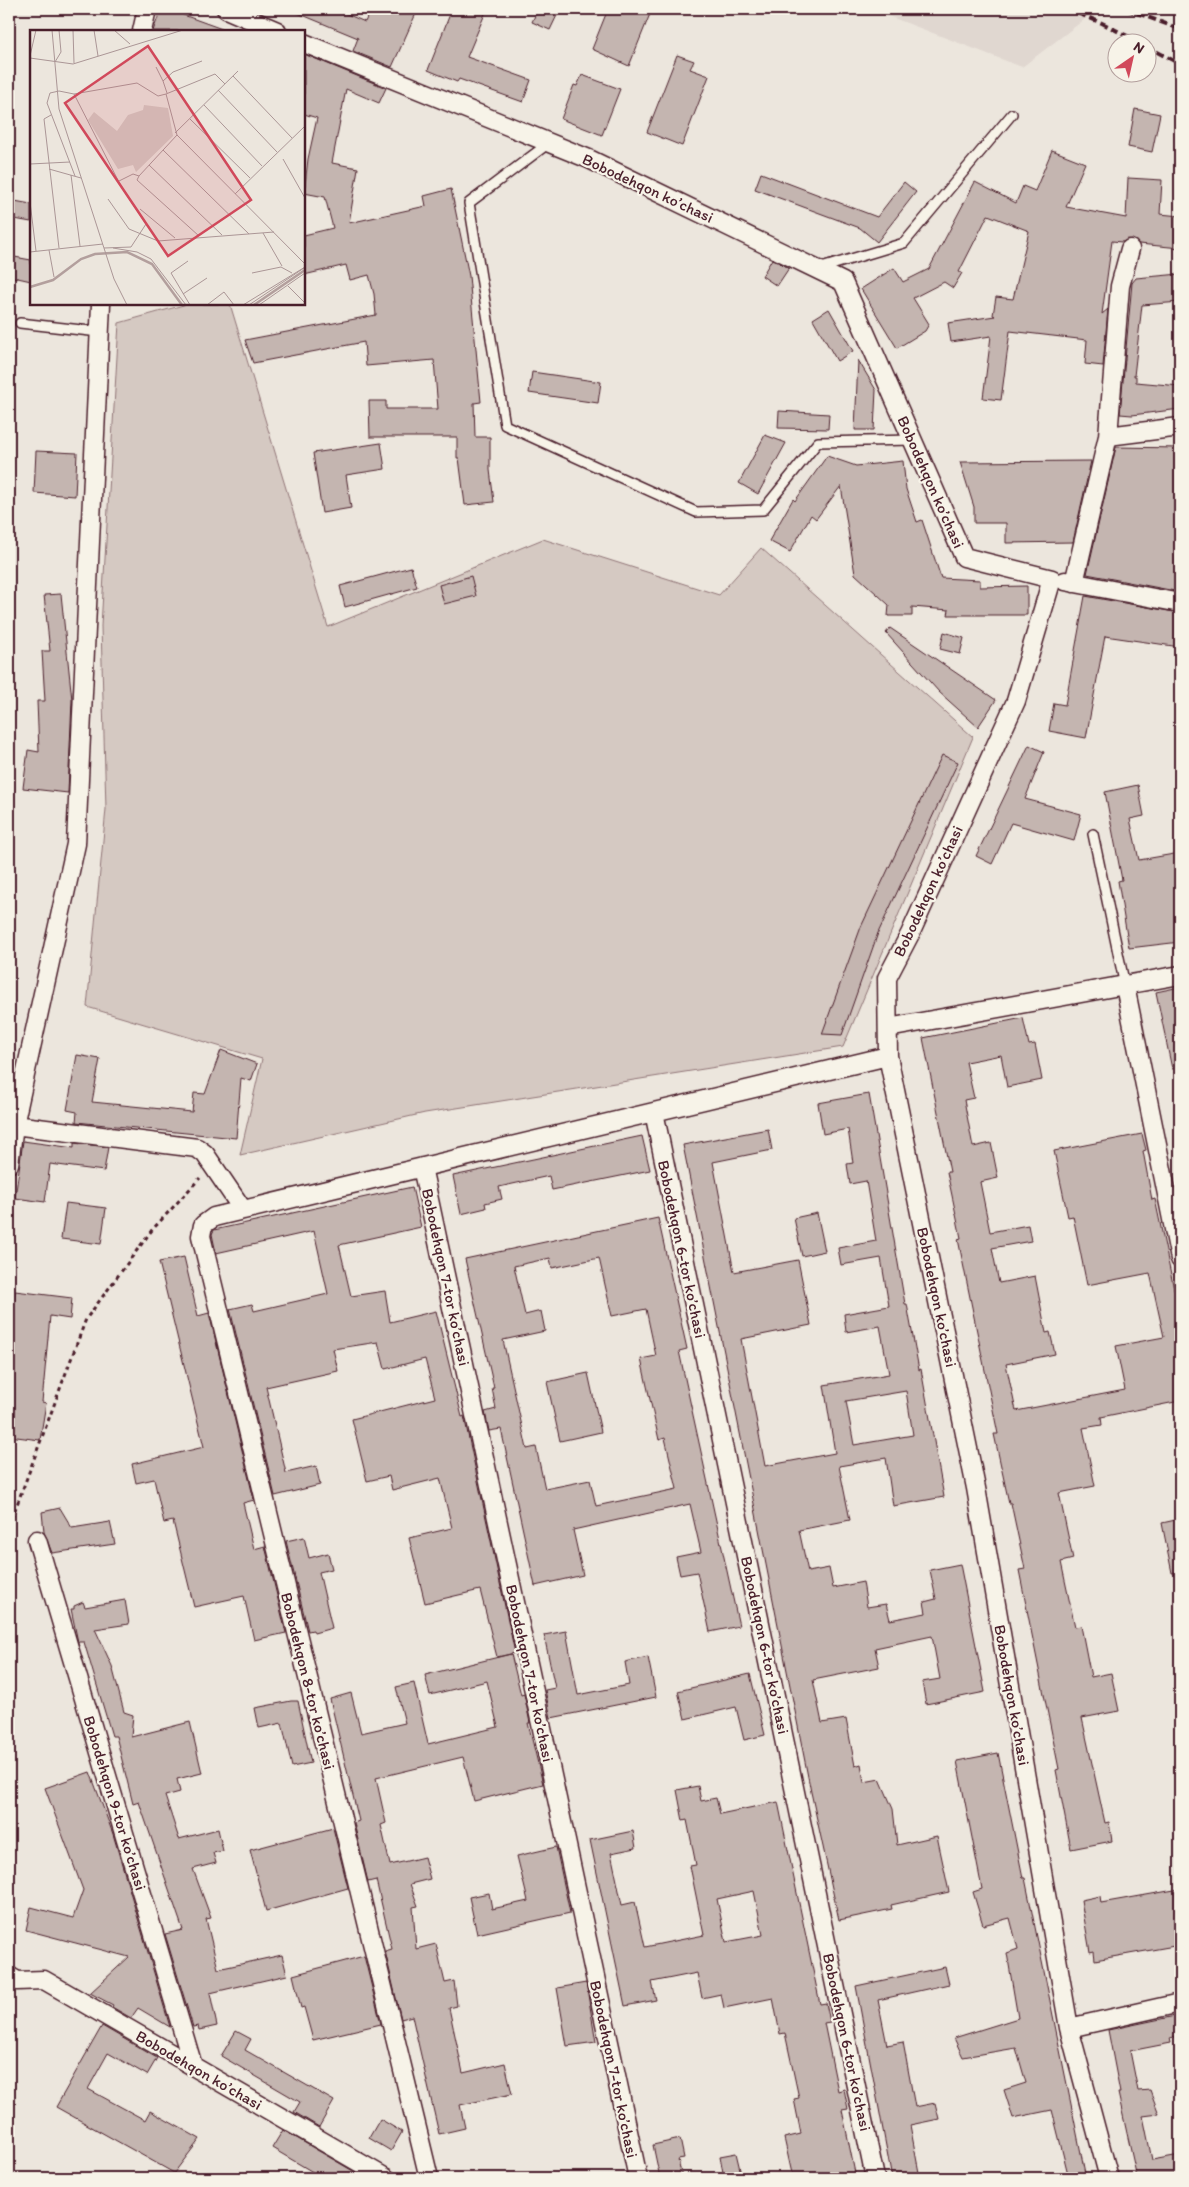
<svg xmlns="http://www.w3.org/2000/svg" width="1189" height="2187" font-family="Itim,sans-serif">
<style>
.built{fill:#e0d7d0}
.green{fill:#d5c9c2;stroke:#907476}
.building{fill:#c4b5b0;stroke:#4a1f2b;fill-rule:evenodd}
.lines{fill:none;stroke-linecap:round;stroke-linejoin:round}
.service-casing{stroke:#4a1f2b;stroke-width:12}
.minor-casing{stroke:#4a1f2b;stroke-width:21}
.path{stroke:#4a1f2b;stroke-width:3;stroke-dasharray:4 4;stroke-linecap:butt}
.service{stroke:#f7f3e8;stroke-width:9}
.minor{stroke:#f7f3e8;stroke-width:18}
.rail{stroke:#4a1f2b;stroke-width:4;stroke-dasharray:8 4;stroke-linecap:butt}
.labels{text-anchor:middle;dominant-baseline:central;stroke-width:4.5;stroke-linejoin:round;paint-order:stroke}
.street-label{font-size:16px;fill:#4a1f2b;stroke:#f7f3e8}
.inset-river{fill:none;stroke:#b39f9d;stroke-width:2.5}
.inset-road{fill:none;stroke:#ab9696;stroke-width:1}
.view{fill:#d1495b;fill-opacity:0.15;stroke:#d1495b;stroke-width:2.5}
.inset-edge{fill:none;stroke:#4a1f2b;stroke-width:2.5}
</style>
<rect width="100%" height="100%" fill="#ece6dd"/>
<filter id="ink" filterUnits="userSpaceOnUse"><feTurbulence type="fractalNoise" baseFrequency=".02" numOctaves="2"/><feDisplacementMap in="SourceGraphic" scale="10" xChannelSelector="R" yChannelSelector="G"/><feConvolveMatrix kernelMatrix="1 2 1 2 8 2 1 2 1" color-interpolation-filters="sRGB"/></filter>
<g filter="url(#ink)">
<path class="built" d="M870,9H1098L1022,67Z"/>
<path class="green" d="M187,304H230L328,627L543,539L719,595L761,548L973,737L843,1047L425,1113L240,1155L262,1059L87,1007L106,809L101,626L119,323Z"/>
<path class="building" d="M161,9H167L222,29V31H153Z
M288,9H335L365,22L371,9H418L392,67L353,51L358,38Z
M452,9H487L467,57L531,80L523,102L459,79L457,82L428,70Z
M538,9H560L550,30L532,22Z
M608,9H652L629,66L592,49Z
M304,54L386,88L379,103L346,89L332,163L358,168L349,223L426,206L424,196L451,189L469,276L481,402L474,403L475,437H490V470L494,502L465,505L459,458H457V437H370L369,401H386V409H438L434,360L366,366L364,342L253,363L245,340L376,315L374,294L369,275L350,280L346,265L304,275V235L333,228L325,197L304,193L308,159L317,118L304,114Z
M677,55L694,61L690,69L709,76L682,146L647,132Z
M582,75L620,89L602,135L561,119L574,85L577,86Z
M1135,109L1160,114L1152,152L1128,147Z
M1052,150L1085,163L1066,207L1126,218L1128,178L1162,180L1160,214L1180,216V248L1139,244L1132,239L1122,242L1112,241L1102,314L1108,309L1103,366L1085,364L1087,340L1010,331L1001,400L983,398L991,336L951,342L948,323L995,316L993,315L996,297L1013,299L1029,231L988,215L959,272L962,273L953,288L944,282L913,298L929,324L925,331L897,348L861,289L894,268L903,282L929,269L975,182L1016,203L1023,186L1035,191Z
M761,173L877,217L904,182L916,192L877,242L860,228L755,189Z
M9,200L31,204V222L9,218Z
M9,256L31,260V281L9,276Z
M772,259L789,268L777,286L762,276Z
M1180,274V302L1142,305L1134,376H1136V382L1180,386V409L1132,415L1120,414L1132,283L1136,278Z
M829,309L853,351L837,361L813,319Z
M858,360L876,390L874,430H855Z
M532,372L601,382L598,403L529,393Z
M779,411L829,414L828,429L778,428Z
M765,435L786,443L758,494L739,483Z
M381,443L385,469L346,475L351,508L322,513L313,453Z
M1116,447L1180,448V592L1087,574Z
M36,451L77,453L75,496L34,493Z
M827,456L856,466L903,461L906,489L917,522L922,520L941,578L980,580V587L1027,586V615H948L949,610L912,607V616H888L889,605L855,574L841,486L816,519L811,515L790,552L769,541L793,499L795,501Z
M1091,461L1073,542L1006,543V523H974V507L960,462Z
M411,567L417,587L345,607L340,586Z
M471,576L476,596L444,604L439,585Z
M61,594L72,700L68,793L23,788L28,750L39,752L37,701H45L42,651H50L44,595Z
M1085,596L1180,613V647L1105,636L1086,738L1049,731L1054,703L1065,705Z
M890,628L996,700L978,727L939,692L886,633Z
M944,632L964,638L960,654L940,649Z
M1029,745L1044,752L1025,799L1081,814L1074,841L1011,823L992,864L976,856Z
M942,755L958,762L878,933L842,1035L822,1034L861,927Z
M1138,785L1144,816L1130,819L1139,860L1180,853V873L1175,874L1180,903V942L1129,948L1118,881L1122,880L1105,792Z
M1180,987V1068L1172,1069L1156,992Z
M1023,1018L1029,1045L1035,1044L1042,1080L1007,1087L1001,1055L966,1062L974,1098L964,1100L973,1147L991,1143L998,1178L980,1182L990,1232L1028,1225L1031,1241L992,1248L999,1283L1035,1276L1046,1333L1050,1332L1055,1354L1006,1364L1016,1411L1125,1390L1116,1346L1164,1337L1150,1273L1087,1285L1073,1216L1068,1217L1054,1151L1142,1134L1146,1150L1143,1151L1152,1200L1155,1199L1180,1318V1401L1101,1417L1102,1425L1083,1428L1095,1486L1059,1493L1073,1559L1061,1562L1075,1627L1081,1626L1091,1677L1111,1673L1119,1711L1082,1718L1105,1823L1109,1822L1112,1841L1071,1849L1056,1770L1059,1769L1019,1570L1025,1569L1011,1503H1009L994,1434H998L958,1239L961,1238L947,1172H950L923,1038Z
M221,1050L257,1064L251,1081L241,1078L236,1138L76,1122L77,1112L67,1110L77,1055L100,1059L92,1102L192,1112L194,1093L205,1094Z
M869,1094L905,1304H907L919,1370L921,1369L944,1497L893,1506L886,1458L839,1466L850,1520L799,1530L808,1572L829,1568L833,1588L863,1582L867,1607L886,1604L890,1620L926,1613L924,1602L936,1599L930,1570L960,1564L985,1692L926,1704L922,1682L940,1679L932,1636L875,1648L879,1667L813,1680L822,1723L846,1719L855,1766L861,1764L864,1782L880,1779L893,1809L897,1845L937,1836L949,1892L891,1905L892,1909L839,1920L811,1792L683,1145L768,1129L772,1150L713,1162L734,1272L798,1260L811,1325L741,1339L765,1466L835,1453L824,1385L889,1374L880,1326L846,1332L844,1314L889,1306L881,1258L841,1265L838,1248L876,1241L866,1181L850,1184L847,1164L853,1163L848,1129L823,1134L818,1103ZM906,1391L913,1435L854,1445L846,1401Z
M642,1136L650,1170L552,1190L549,1176L499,1187L502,1199L485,1203L486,1208L461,1214L453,1176Z
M23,1141L74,1148V1143L108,1147L104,1171L50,1164L45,1202L15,1198Z
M412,1187L421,1227L339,1245L351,1296L385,1291L390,1322L436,1311L462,1417L464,1416L515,1653L497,1657L480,1590L425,1603L409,1538L452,1528L440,1478L392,1490L389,1476L367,1481L352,1419L435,1398L425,1359L385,1369L378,1342L333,1349L338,1371L266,1387L286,1473L316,1466L320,1485L275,1496L230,1309L252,1304L254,1311L328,1294L314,1231L216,1253L212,1234L214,1230Z
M66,1203L106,1208L101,1244L61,1239Z
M817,1213L825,1251L802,1256L794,1218Z
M658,1218L687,1349L679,1351L739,1626L710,1632L697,1572L680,1575L676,1557L701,1552L690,1504L573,1530L583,1575L535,1586L501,1429L489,1431L485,1412L496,1409L492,1388H494L465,1259ZM550,1258L552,1268L599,1258L612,1316L646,1309L656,1356L641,1359L659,1440L665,1438L677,1489L596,1506L590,1480L545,1489L536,1447L527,1449L503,1340L545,1331L541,1311L525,1315L514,1266Z
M184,1257L198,1316L209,1313L254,1500L243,1503L254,1549L265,1546L286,1633L254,1640L244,1596L194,1607L173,1521L164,1523L154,1479L136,1483L132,1464L204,1447L159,1262Z
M15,1291L72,1298L70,1319L50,1316L42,1402L46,1403L40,1440L9,1436V1341Z
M588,1373L601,1432L560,1441L547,1382Z
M60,1508L72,1528L110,1522L115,1544L52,1553L44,1532L42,1512Z
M1180,1519V1572L1172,1573L1162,1523Z
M304,1537L309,1558L328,1553L332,1569L319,1572L332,1628L314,1633L313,1630L308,1631L286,1541Z
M125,1600L129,1624L95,1629L112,1666L124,1712L133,1715L131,1737L190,1722L202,1773L177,1779L180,1792L165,1796L179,1839L218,1829L223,1851L213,1853L216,1863L193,1869L211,1918L206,1919L218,1969L282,1955L287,1975L210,1993L217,2026L199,2030L198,2026L193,2027L165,1934L183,1930L139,1802L133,1804L116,1736H112L84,1642H78L71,1609H74V1606L83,1602L85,1607Z
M566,1631L578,1695L629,1685L625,1662L648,1657L656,1697L551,1718L545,1690L555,1688L544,1635Z
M511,1654L521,1695L524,1694L530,1723H528L543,1784L474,1801L463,1757L376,1778L386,1823L381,1825L390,1865L424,1857L430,1879L410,1884L418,1906L413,1907L416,1949L436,1944L445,1983L454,1981L457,2006L449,2008L463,2073L505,2063L512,2094L460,2105L465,2128L439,2134L412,2016L401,2019L385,1951L392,1949L376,1880L368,1882L354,1823L359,1821L330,1699L351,1693L361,1733L405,1723L396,1687L414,1683L428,1744L498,1727L487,1681L430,1695L425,1675Z
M750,1674L765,1735L744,1740L736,1707L685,1719L678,1691Z
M291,1701H298L311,1763L292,1767L282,1723L259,1728L255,1708Z
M998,1753L1023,1878H1025L1086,2178H1069L1052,2110L1013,2118L1004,2090L1026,2083L1016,2048L963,2057L954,2038L1018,2018L1007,1953L1018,1949L1010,1918L983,1925L973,1892L982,1889L957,1761Z
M90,1772L113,1834L170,2027L138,2008L131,2018L112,2007L113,2005L90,1993L129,1957L26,1930L31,1907L73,1918L83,1890L45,1788Z
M698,1786L701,1801L716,1798L720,1814L778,1802L820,2004L826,2003L830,2022L824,2023L838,2091L844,2089L848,2109L842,2110L856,2178H793L784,2138L801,2134L794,2099L799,2098L785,2033L780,2034L773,1998L724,2008L721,1994L702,1998L697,1973L652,1982L656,2000L625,2006L590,1840L633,1831L636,1848L611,1853L622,1905L635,1902L645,1947L704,1935L690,1866L696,1865L687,1820L683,1821L677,1790ZM754,1891L763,1935L726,1942L717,1899Z
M333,1828L348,1888L266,1911L250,1850Z
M556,1847L570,1913L477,1934L469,1897L489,1893L492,1909L528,1901L517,1856Z
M1180,1889V1945L1095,1960L1094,1951L1090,1952L1081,1900L1100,1896L1101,1903Z
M364,1956L381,2024L313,2040L304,2007L301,2008L293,1975Z
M945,1967L949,1984L878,2000L887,2045L903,2042L915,2107L935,2103L939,2119L910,2125L920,2178H892L856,1986Z
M586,1983L596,2042L567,2046L557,1988Z
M1180,2015V2036L1170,2038L1171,2043L1130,2051L1138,2091L1150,2090L1159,2114L1143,2116L1152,2160L1180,2155V2178H1137L1118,2093H1120L1108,2030Z
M102,2026L157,2058L147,2075L108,2053L88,2089L145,2120L150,2111L200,2139L174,2173L56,2107Z
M236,2031L251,2039L245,2050L334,2101L319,2127L294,2112L300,2102L221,2056Z
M380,2119L402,2132L391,2151L369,2138Z
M283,2130L365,2178H323L272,2148Z
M680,2139L684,2158L678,2159L682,2178H660L653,2145Z
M736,2153L742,2178H724L720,2156Z"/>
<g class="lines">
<defs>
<path id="service" d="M549,143L469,203L505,425L696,512L763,510L818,442L913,440
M818,269L904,243L1012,114
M20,323L99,332
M1093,834L1125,986"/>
<path id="minor" d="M226,9L277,31
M142,31L147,9
M304,43L589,159L843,282L964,557L1052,579L1016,701L910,934L887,978L888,1056L976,1488L1069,2028L1109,2178
M1108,436L1120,286L1130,249
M1065,581L1180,603
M1074,583L1108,436L1180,427
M1125,986L1180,1259
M888,1028L1180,975
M654,1112L875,2178
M14,1125L197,1148L205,1154L243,1210
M9,1164L14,1125L76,844L101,304
M422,1167L638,2178
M37,1540L193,2066
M9,1976L17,1981L44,1980L386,2178
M1069,2028L1180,2003
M429,2178L201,1236L203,1225L214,1217L888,1056"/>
</defs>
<use href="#service" class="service-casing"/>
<use href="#minor" class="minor-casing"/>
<path class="path" d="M9,1526L86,1319L152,1230L200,1178"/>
<use href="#service" class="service"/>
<use href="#minor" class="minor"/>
<path class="rail" d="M1067,9L1102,23L1139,42
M1126,9L1180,29
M1146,46L1180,64"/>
</g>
</g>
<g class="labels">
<g class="street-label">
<text transform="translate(648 188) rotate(25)">Bobodehqon koʼchasi</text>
<text transform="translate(931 482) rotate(66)">Bobodehqon koʼchasi</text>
<text transform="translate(928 891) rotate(-65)">Bobodehqon koʼchasi</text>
<text transform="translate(682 1249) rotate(78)">Bobodehqon 6-tor koʼchasi</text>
<text transform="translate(446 1277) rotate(78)">Bobodehqon 7-tor koʼchasi</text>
<text transform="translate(937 1297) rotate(78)">Bobodehqon koʼchasi</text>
<text transform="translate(765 1645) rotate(78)">Bobodehqon 6-tor koʼchasi</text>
<text transform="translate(530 1673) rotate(78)">Bobodehqon 7-tor koʼchasi</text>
<text transform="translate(308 1681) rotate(76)">Bobodehqon 8-tor koʼchasi</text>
<text transform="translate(1012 1695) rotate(80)">Bobodehqon koʼchasi</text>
<text transform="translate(115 1803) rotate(73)">Bobodehqon 9-tor koʼchasi</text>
<text transform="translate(847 2042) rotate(78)">Bobodehqon 6-tor koʼchasi</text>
<text transform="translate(614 2069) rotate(78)">Bobodehqon 7-tor koʼchasi</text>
<text transform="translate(199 2070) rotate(30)">Bobodehqon koʼchasi</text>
</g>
</g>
<g transform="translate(30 30)">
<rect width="275" height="275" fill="#ece6dd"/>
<path d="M114,75L138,78L143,106L106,142L103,135L88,139L58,90L64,82L87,101L98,85L113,80Z" fill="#d5c9c2"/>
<path class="inset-river" d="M0,257L23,250L51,229L65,224L97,222L122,234L152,275M224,275L275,240"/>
<path class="inset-road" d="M22,0L29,79L84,249L97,275M43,0L44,33M64,0L68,26M84,0L100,14M0,26L6,0M0,28L43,34L153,0M25,32L31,22L29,0M126,37L133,51M203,46L262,108M188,60L247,122M137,63L133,51L143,42L172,31M44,64L92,158L116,194L101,217L74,218M136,64L185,44L195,54M174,75L232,136M21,85L14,89L29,218M160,89L220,148M145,103L208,41M133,120L219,204M253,129L275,168M0,134L40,132M119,135L192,205M19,139L51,148M41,145L50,216M45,146L17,73L20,63L29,61L44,64L107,53L128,66L136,64L147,105L275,234M109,146L107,150L169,206M109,146L147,105M89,151L103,144L109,146M205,164L275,96M78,169L99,199L128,211L244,202M0,172L6,221M110,179L145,208M233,203L252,236M83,218L107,222L121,229L156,275M19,220L24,247M0,222L73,214M158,231L141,243L160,275M222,243L251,237L262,243M258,256L275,273M153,264L177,248M177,275L194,262L204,275M213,275L275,237M219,275L274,238M229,275L275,243"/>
<path class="view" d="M118,16L221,170L138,226L35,73Z"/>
<rect width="275" height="275" class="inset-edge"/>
</g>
<rect width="1189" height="2187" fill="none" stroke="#f7f3e8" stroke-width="30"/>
<rect x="15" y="15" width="1159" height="2157" fill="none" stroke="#4a1f2b" stroke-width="2" filter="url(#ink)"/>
<g transform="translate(1132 58) rotate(34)"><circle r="24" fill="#f7f3e8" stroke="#b29e9c"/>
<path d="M0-4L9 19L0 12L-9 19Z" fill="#d1495b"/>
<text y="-8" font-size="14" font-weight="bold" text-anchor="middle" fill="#4a1f2b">N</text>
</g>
</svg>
